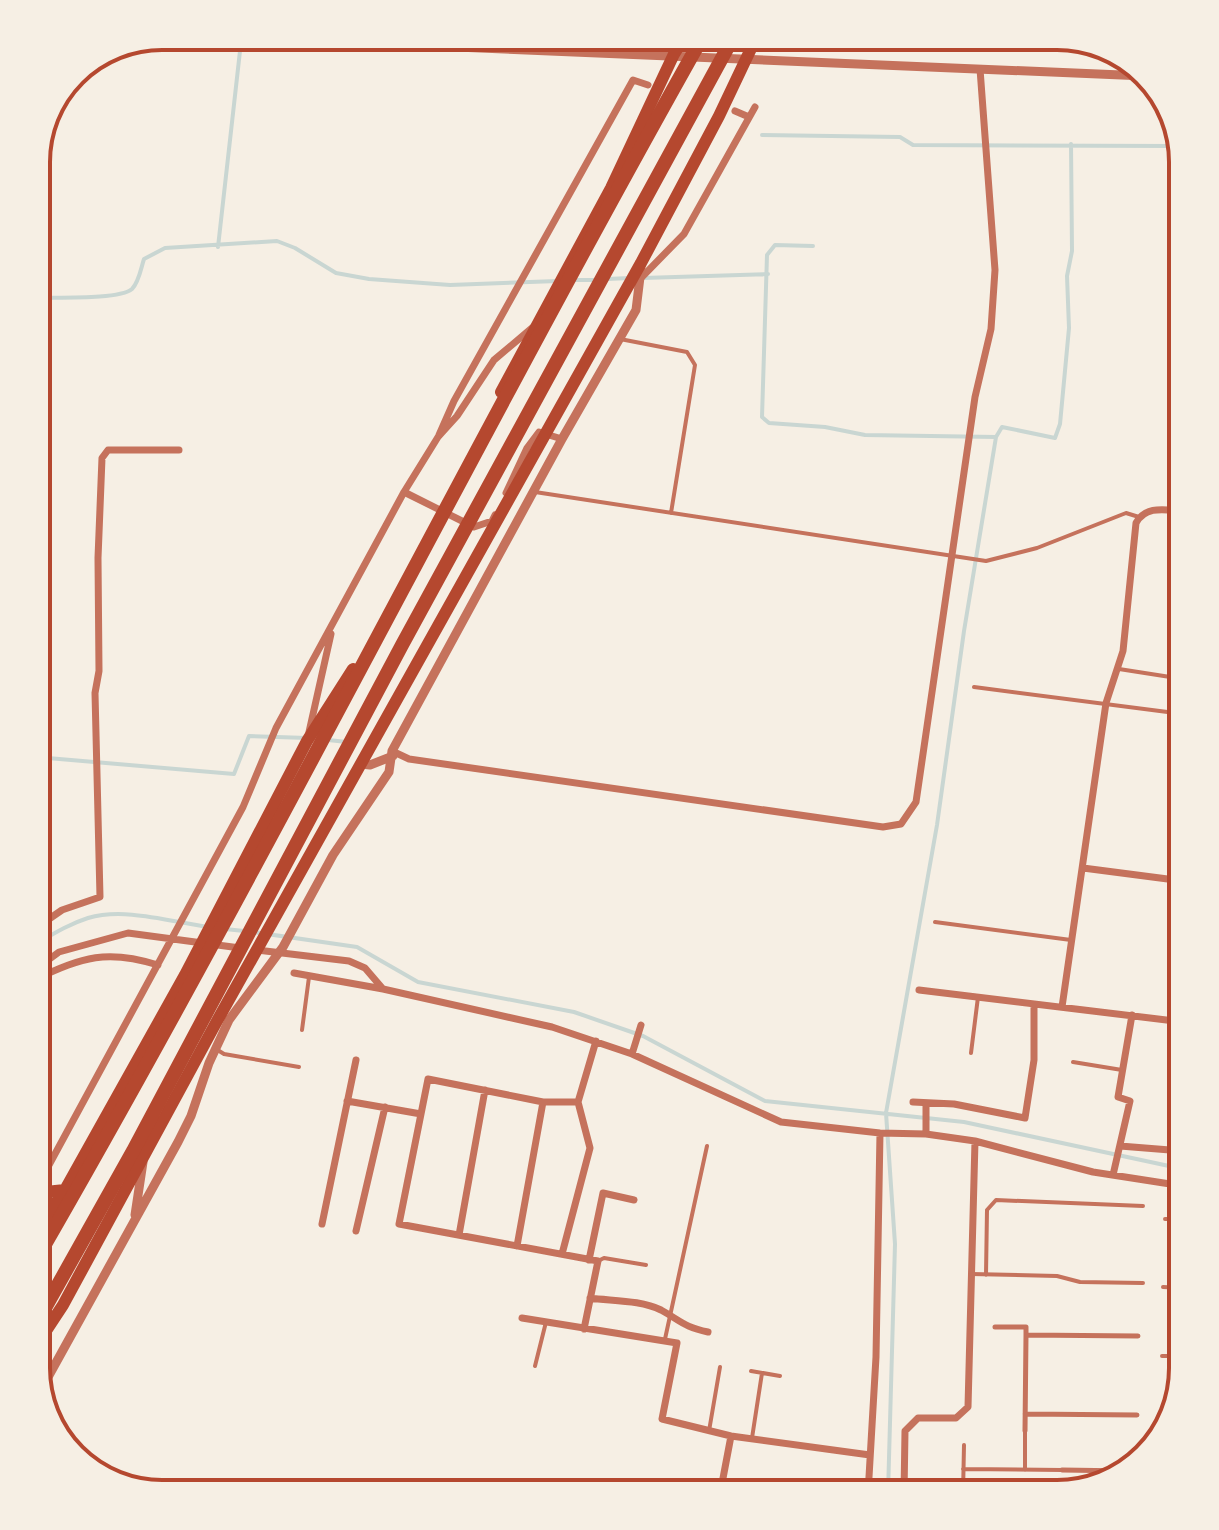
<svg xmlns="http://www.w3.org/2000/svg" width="1219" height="1530" font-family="'Fira Sans Condensed',sans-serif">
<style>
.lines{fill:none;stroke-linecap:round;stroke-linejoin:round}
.stream{stroke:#c9d6d2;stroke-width:4}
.service{stroke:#c5725c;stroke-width:4}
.pedestrian{stroke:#c5725c;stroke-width:5}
.minor{stroke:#c5725c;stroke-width:7}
.tertiary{stroke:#c5725c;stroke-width:9}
.trunk{stroke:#b5482f;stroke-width:12}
.motorway{stroke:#b5482f;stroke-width:14}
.rim{fill:none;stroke:#b5482f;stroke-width:4}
</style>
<rect width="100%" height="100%" fill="#f6efe4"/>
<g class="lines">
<path class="stream" d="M762,135L900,137L913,145L1174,146L1176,138
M813,246L775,245L767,255L762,417L769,423L825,427L865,435L996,437
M218,247L241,42
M643,278L768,274
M607,279L630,278
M571,280H598
M36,298C55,297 119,300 132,289C139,282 141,268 144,259L165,248L277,241L295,248L336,273L369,279L450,285L558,281
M328,740L347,742
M36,757L234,774L249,736L307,738
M225,929L244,931
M253,932L357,947L418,982L574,1012L643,1036L765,1101L964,1122L1183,1169
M36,944C53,934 69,924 88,918C125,907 171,922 209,927
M888,1494L895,1244L886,1113L937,825L964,631L996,437L1002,427L1055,438L1060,424L1069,328L1067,276L1072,251L1071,144"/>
<path class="service" d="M620,339L687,352L695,365L671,513
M535,492L986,561L1037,548L1126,513L1139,517
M1119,669L1183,679
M974,687L1183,714
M935,922L1071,940
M302,1030L309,977
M216,1049L224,1054L299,1067
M971,1053L978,997
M1073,1062L1122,1070
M1165,1219H1183
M598,1261L604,1258L646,1265
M971,1274L1057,1276L1080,1282L1143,1283
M986,1275L987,1210L996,1200L1143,1206
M1163,1287L1183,1288
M665,1339L707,1146
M1162,1356H1183
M535,1366L546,1322
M751,1371L780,1376
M1160,1427H1167
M709,1431L720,1367
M752,1438L762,1373
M963,1469L1062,1470
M1025,1470V1431
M963,1494L964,1445"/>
<path class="pedestrian" d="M995,1327H1026V1335L1138,1336
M1025,1414L1137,1415
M1025,1431L1026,1335
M1062,1470L1128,1471"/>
<path class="minor" d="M735,111L749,117
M639,280L684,234L755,107
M439,435L454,401L633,80L648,85
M404,492L474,527L492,521L495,515
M506,493L527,448L539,432L562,439
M309,732L331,634
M392,751L409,759L883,827L901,824L916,802L975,397L991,329L995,270L980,69
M1083,868L1183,881
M36,928L62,910L100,897L95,693L99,671L98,558L102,458L108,450H179
M257,950L349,961L365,968L383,989
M36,969L59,952L128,933L240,948
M294,973L383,989L552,1027L632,1054L781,1122L880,1133L926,1134L975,1141L1093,1172L1183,1186
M36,979C83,957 107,949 158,965
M919,990L1183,1022
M1062,1007L1106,703L1123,651L1136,523C1146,505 1165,510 1183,511
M632,1054L641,1025
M347,1101L421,1114
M913,1102L954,1104L1025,1118L1034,1060V1004
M926,1103V1134
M1120,1146L1170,1150
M1113,1175L1130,1101L1118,1097L1132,1015
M36,1189L243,807L276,728L404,492L438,437L457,416L494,360L532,328
M322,1224L356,1060
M356,1231L385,1107
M459,1235L485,1090
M517,1246L543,1102
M562,1254L590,1148L578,1102
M589,1260L603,1193L634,1200
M590,1298C612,1301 641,1300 661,1310C681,1321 684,1327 708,1332
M522,1318L677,1343L662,1419L731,1436L870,1455
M584,1329L598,1261L399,1224L428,1079L543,1102H578L596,1041
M720,1494L731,1436
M868,1494L876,1357L880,1133
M904,1494L905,1431L918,1418H956L968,1407L975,1141"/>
<path class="tertiary" d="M193,36L1145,76
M361,764L370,765L393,756
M135,1215L143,1162
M42,1388L178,1142L191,1116L209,1063L229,1020L283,947L333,855L389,772L392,751L562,439L636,310L641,269"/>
<path class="trunk" d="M501,392L611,188L674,54L685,36
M36,1193L65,1190
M36,1232L65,1190L185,975L307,741L353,669
M36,1346L63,1305L217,1021L641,263L719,116L757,36"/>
<path class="motorway" d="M36,1260C268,858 475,441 703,36
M36,1324L133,1151L402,645L734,36"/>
</g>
<path d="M0 0H1219V1530H0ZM162 50H1057A112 112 0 0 1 1169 162V1368A112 112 0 0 1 1057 1480H162A112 112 0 0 1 50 1368V162A112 112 0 0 1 162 50Z" fill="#f6efe4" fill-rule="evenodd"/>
<path class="rim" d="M162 50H1057A112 112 0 0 1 1169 162V1368A112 112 0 0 1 1057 1480H162A112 112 0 0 1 50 1368V162A112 112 0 0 1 162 50Z"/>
</svg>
